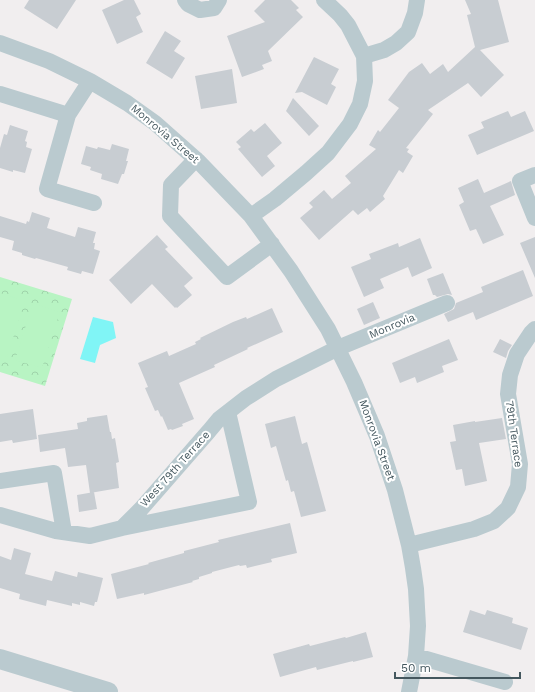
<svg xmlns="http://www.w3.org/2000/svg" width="535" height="692" font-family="'Work Sans',sans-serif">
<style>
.park{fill:url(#park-crowns)}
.pitch{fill:#b8f4c3}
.water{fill:#80f5f6}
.building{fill:#c8cdd2}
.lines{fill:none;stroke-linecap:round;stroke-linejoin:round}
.minor{stroke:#bacacf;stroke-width:16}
.tertiary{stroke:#bacacf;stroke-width:20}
.labels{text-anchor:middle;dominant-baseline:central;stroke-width:4;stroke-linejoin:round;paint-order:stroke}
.street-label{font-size:11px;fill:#44575e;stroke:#fff}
</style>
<defs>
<pattern id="park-crowns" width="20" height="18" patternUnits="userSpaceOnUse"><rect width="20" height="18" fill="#b8f4c3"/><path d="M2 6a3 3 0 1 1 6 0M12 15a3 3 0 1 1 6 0" fill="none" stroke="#9fd3aa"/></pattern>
</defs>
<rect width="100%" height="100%" fill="#f1eeef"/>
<path class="park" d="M0,277L72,299L45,386L0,372Z"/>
<path class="pitch" d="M0,293L25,301L7,357L0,355Z
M33,303L60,312L42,368L15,360Z"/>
<path class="water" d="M93,317L113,322L116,338L100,345L95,363L80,359Z"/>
<path class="building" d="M29,0H76L57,29L24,8Z
M124,0H134L141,14L136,17L143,32L117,44L102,10Z
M265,0H291L299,8L296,10L303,17L268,51L272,61L262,65L264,69L242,77L227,36L265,22L254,11Z
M465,0H498L509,42L480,50L504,75L481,97L468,83L428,110L433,114L406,148L409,149L407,152L413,156L403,173L399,170L383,196L385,199L370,212L367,208L358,215L353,210L319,240L300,218L313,207L309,203L324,190L332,199L351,183L345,176L376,149L369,145L378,130L380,132L399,108L388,100L409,72L422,63L430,74L443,64L448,72L475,47L467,15L471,14Z
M165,31L181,41L174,51L185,58L172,79L146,63Z
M314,57L339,69L331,84L336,87L327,105L302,92L295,93Z
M232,69L237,103L201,109L195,76Z
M293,98L319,126L309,136L286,111Z
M508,111L511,117L525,111L534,131L477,155L468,135L484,128L481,122Z
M265,123L282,143L267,156L275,166L262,177L238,149L241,147L236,142L251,129L254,132Z
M10,125L28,131L25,141L27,142L26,147L32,149L25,173L13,170V172L0,168V148L4,134L7,135Z
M112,144L129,149L126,161H128L124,174H122L118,184L101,179L102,174L90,170L91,167L81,164L86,146L97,149L98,147L110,150Z
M478,179L484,193L511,181L515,195L490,206L504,235L483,244L476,229L470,231L459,205L464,202L458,188Z
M32,212L50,218L47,228L50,229L75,237L78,227L96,232L93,243H95L94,249L100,251L93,274L82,271L81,274L67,270L68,267L36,258L35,259L22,255V253L12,250L14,241L0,237V216L26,224L27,221L29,222Z
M157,235L168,247L165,249L193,278L184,286L192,295L177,308L176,307L175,308L152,284L131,304L109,280Z
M535,237V278L520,243Z
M420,238L432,268L412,277L408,267L380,279L384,288L364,297L351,267L371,259L369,254L398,243L399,247Z
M523,270L533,296L476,320L473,312L448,322L444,314L454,309L456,303L483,292L481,287Z
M443,273L452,295L448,294L437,297L435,295H433L427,279Z
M373,302L380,318L364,325L357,309Z
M272,308L283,332L247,348L248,349L214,365L215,367L179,383L194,419L182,424L183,426L172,430L171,429L168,430L162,416L161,417L158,410L155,411L145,388L148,387L138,363L167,351L169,356L196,344L195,342L201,339L200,338L233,322L246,317L247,319Z
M449,339L458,360L442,366L444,372L417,383L415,377L400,383L392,363Z
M500,339L512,345L508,351L506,358L493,352Z
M33,409L37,439L13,443L12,440L0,442V414Z
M107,415L110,432H111L112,439L115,438L119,462L116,463L119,488L90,493L86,465L68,467L65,448L40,452L38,435L78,429L77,423L87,421V418Z
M295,416L302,444L307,442L326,511L301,517L294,491L291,492L288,480L286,481L276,446L271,448L265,424Z
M502,418L506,439L479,443L487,481L465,486L462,469L456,470L450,442L456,441L453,425L475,421V422Z
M94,492L97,509L79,512L77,495Z
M290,523L297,553L271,559L272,562L247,568L246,565L240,566L239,565L212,572V573L199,577V579L192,581L193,582L144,595V593L117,599L111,574L149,564L148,563L184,553V551L219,542L218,540Z
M14,548L31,553L25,574L52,581L55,571L77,577L78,572L103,578L97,602H95L94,606L80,602V605L72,603V606L47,600L46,606L19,599L20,594L0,588V556L11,560Z
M470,610L485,615L487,610L513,618L512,623L528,628L521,650L463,632Z
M366,632L373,657L353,662V661L317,670L316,667L280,677L273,654L309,644L310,646L345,637L346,638Z"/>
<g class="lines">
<path class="minor" d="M185,0L188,4L200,10L214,8L219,0
M0,43L49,61L90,81L127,103L155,123L199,162L251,216L291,271L328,329L354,382L377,436L395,490L409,545L413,568L416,589L418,626L416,656L409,692
M364,56L384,50L396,43L408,32L415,13L417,0
M0,94L68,115L90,81
M68,115L47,189L94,203
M196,159L171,185L170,216L227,277L272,244
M535,175L520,181L535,218
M251,216L275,199L306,173L328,153L350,124L360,104L365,81L364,56L348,25L340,15L324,0
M0,481L54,473L64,532
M0,515L56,531L90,536L122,528L141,509L209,431L219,419L246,398L276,379L338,348L447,303
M122,528L249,502L228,412
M409,545L474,529L494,521L508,508L518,487L520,464L508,394L510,375L517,354L531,333L535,329
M416,656L505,682"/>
<path class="tertiary" d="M0,659L108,692"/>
</g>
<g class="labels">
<g class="street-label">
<text transform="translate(165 134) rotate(40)">Monrovia Street</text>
<text transform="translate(392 326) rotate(-23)">Monrovia</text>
<text transform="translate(514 434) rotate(82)">79th Terrace</text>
<text transform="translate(377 440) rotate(70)">Monrovia Street</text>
<text transform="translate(175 469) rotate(-48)">West 79th Terrace</text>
</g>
</g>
<path d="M395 672v6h125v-6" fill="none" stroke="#44575e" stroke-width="2"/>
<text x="401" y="672" font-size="12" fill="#44575e" stroke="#ffffff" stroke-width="3" paint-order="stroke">50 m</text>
</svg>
